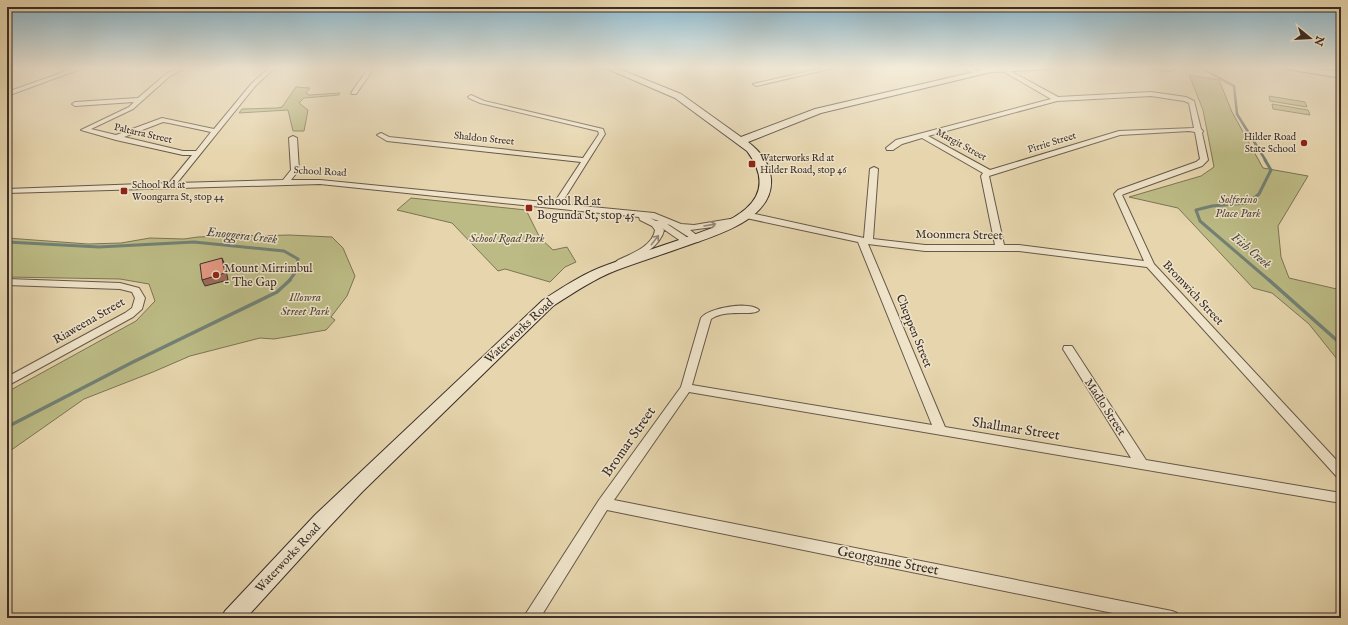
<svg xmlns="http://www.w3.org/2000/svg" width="1348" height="625" font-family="'IM FELL English',serif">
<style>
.green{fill:#bcbb85;stroke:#7c7457}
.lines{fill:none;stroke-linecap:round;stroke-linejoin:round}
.stream-far2{stroke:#728175;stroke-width:2.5}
.stream-far1{stroke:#728175;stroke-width:3}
.stream{stroke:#728175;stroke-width:3.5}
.street-casing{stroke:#66584a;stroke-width:2}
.secondary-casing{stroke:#3b2e29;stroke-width:2}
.street{fill:#efe4ca;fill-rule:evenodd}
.secondary{fill:#efe4ca;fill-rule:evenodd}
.shaded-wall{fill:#a06b5c;stroke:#3b2e29}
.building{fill:#e59983;stroke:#3b2e29}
.oneway{stroke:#95897a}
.poi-dot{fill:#8f2418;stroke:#efe4ca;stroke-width:1.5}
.labels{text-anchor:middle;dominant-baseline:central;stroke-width:3;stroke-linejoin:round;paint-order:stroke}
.far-street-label{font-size:10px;fill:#3b2e29;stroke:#efe4ca}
.far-poi-label{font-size:10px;fill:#3b2e29;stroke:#efe4ca;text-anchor:start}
.park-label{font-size:12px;font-style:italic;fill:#554a3b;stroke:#efe4ca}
.poi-label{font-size:12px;fill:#3b2e29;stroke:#efe4ca;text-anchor:start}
.street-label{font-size:12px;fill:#3b2e29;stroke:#efe4ca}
.water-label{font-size:13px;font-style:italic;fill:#4d4a42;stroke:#efe4ca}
.near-street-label{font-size:14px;fill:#3b2e29;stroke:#efe4ca}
</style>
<rect width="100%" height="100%" fill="#e6d5ad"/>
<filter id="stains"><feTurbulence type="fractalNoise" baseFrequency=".005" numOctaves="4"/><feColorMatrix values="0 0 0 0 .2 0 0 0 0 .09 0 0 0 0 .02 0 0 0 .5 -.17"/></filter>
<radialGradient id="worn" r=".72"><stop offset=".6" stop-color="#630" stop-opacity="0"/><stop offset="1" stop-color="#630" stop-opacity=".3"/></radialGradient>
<path class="green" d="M1189,75L1219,80L1232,112L1263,168L1308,176L1278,226L1281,257L1289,278L1341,290V364L1309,324L1272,293L1253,288L1178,208L1129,197L1201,176L1214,167L1203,110Z
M296,87L310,88L306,93L309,95L340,93L339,95L304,98L299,103L308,110L304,131H293L288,110L239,113L242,109L277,108L282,107Z
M1269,96L1305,102L1307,107L1270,101Z
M1272,104L1308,110L1310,115L1273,109Z
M411,198L526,210L540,238L553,250L567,247L576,262L565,267L550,282L505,269L498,271L452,223L397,210Z
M241,233L254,236L289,235L332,237L343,248L355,276L347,296L331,317L335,320L326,330L274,339L260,338L190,356L153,372L84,399L7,453V392L136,321L155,301L149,284L120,279L7,277V238L88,244L121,243L150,238L184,239L198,237L226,236Z"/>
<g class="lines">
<path class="stream-far2" d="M1199,67L1234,86L1237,114L1266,161"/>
<path class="stream-far1" d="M1265,160L1271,170L1259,194L1248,203L1212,206L1196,210L1200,221L1270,281
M7,242L99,247L194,242L284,251L298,259L297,270L289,281"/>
<path class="stream" d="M1269,280L1341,344
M7,427L133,362L277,292L290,280"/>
<defs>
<path id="street" d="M78,67H86L7,96V92Z
M180,67H187L170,76L133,109L91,129L116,135L162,118L214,129L252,83L270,67H276L256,85L177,183L283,180L291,170L289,138L293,136L297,138L299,170L291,180H320L554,203L581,162L387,141L377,135L381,133L389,137L583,158L599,134L598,131L480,103L469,98L468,97L471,95L484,101L603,129L605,134L561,204L654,213L681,224L694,225L736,218L740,221L736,224L690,230L702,239L698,242L695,241L670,225L667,224L691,240L692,242L691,244H685L662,228L664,230C661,246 636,261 621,265L616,262L618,260C631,254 653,246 655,230L652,226L640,220L639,217L320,184L7,193V189L169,183L192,155H183L116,140L81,130L129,107L134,102L75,106L72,104L75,102L138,98L166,74ZM163,122L169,123L211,132L196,151H183L124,137ZM650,218L659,221H656Z
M369,67H375L356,94H352L351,93Z
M827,67H838L756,86L753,84Z
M960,67H968L981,73L976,74Z
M1003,67L1058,97L1151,92L1186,97L1194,101L1201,129L1203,131L1202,133L1208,160L1202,166L1124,194L1122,195L1123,197L1154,264L1341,465V478L1337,477L1147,267L1019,251H925L868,244L945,427L1131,458L1063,349L1064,346H1072L1146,460L1341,493V503L689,392L614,500L1172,611L1177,613L1180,618H1137L607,510L540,618H523L599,500L681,387L701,318C709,307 751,301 759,310C753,317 726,308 711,319L692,385L932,425L858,242L746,218L742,215L746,212L864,238L870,169L874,167L878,169L873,239L925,245H995L981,176L983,173L922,138L902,144L893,150H887L886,148L896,140L1051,99L1001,70V68ZM1151,96L1184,101L1189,103L1194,128L1119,131L990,170L928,136L1057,101ZM1189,131L1195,132L1200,159L1196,162L1118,190L1114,194L1144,261L1019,245H1004L989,176L1120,135Z
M1147,67H1167L1174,69L1171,71L1150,69Z
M7,279L120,283L139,288L145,298L142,309L133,317L7,386V377L125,313L132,308L135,298L132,292L120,289L7,285Z"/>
<path id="secondary" d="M603,67H614L681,94L741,137L815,109L991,68L1055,67L1051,69L991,72L821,113L748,142C760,151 770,164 771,179C774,221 712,236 683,247C661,255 638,262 617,270C594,279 573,293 553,306L362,492L329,527L246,618H221L225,611L315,515L350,482L543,300C563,287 584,273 607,265C631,256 655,248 679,240C719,226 788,206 747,151L675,98Z
M1283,67H1303L1341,72V78L1287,69Z"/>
</defs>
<use href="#street" class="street-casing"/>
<use href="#secondary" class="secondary-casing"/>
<use href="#street" class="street"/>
<use href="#secondary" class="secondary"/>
</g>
<path class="shaded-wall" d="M222,258L225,265L228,280L205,286L202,280Z"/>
<path class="building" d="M222,258L225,273L202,280L200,264Z
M322,615L355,617L357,618H320Z"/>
<defs><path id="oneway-shaft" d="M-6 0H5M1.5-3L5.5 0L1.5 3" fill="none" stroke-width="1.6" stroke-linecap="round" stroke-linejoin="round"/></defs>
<g class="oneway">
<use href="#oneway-shaft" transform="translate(710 225) rotate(-10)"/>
<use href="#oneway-shaft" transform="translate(655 240) rotate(-52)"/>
</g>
<linearGradient id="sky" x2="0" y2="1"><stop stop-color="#87b6ce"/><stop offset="0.44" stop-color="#f4ecda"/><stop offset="1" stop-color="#f4ecda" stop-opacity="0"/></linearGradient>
<rect width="1348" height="154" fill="url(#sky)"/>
<g class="poi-dot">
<circle cx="1304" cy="143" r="4"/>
<rect x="748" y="160" width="8" height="8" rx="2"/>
<rect x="120" y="187" width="8" height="8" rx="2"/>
<rect x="525" y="204" width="8" height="8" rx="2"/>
<circle cx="216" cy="275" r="4"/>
</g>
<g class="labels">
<g class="far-street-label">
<text transform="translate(143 134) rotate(13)">Paltarra Street</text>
<text transform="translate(484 139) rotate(6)">Shaldon Street</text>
<text transform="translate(1052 143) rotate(-17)">Pirrie Street</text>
<text transform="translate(961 145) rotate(29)">Margit Street</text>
<text transform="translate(320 172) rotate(3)">School Road</text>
</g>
<g class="far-poi-label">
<text x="1296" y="137" text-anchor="end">Hilder Road<tspan x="1296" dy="12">State School</tspan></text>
<text x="760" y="158">Waterworks Rd at<tspan x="760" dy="12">Hilder Road, stop 46</tspan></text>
<text x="132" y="185">School Rd at<tspan x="132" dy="12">Woongarra St, stop 44</tspan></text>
</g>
<g class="park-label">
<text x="1238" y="199">Solferino<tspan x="1238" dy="14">Place Park</tspan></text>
<text x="507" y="238">School Road Park</text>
<text x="305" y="297">Illowra<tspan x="305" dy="14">Street Park</tspan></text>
</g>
<g class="poi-label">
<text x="537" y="201">School Rd at<tspan x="537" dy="14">Bogunda St, stop 45</tspan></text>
<text x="224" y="268">Mount Mirrimbul<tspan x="224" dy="14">- The Gap</tspan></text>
</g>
<g class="street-label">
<text transform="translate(959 235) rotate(1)">Moonmera Street</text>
<text transform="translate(1193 293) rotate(47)">Bromwich Street</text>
<text transform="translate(89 321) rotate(-30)">Riaweena Street</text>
<text transform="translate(519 331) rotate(-43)">Waterworks Road</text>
<text transform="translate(914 331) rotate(68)">Cheppen Street</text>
<text transform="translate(1105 407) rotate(57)">Madlo Street</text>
<text transform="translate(288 558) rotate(-47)">Waterworks Road</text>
</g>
<g class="water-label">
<text transform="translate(242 236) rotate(6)">Enoggera Creek</text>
<text transform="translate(1251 251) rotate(40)">Fish Creek</text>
</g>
<g class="near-street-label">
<text transform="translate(1016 429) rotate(9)">Shallmar Street</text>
<text transform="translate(629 442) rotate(-55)">Bromar Street</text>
<text transform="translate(888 561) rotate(11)">Georganne Street</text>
</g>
</g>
<rect width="1348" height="625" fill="none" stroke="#e6d5ad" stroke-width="24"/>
<rect x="8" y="8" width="1332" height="609" fill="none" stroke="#3b2e29" stroke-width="2"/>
<rect x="12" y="12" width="1324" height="601" fill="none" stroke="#3b2e29"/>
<g transform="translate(1310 38) rotate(108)" stroke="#efe4ca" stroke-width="3" paint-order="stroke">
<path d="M0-3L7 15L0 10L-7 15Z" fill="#3b2e29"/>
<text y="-6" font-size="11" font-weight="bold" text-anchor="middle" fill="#3b2e29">N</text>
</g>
<rect width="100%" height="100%" filter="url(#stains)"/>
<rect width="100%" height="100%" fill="url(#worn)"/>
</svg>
